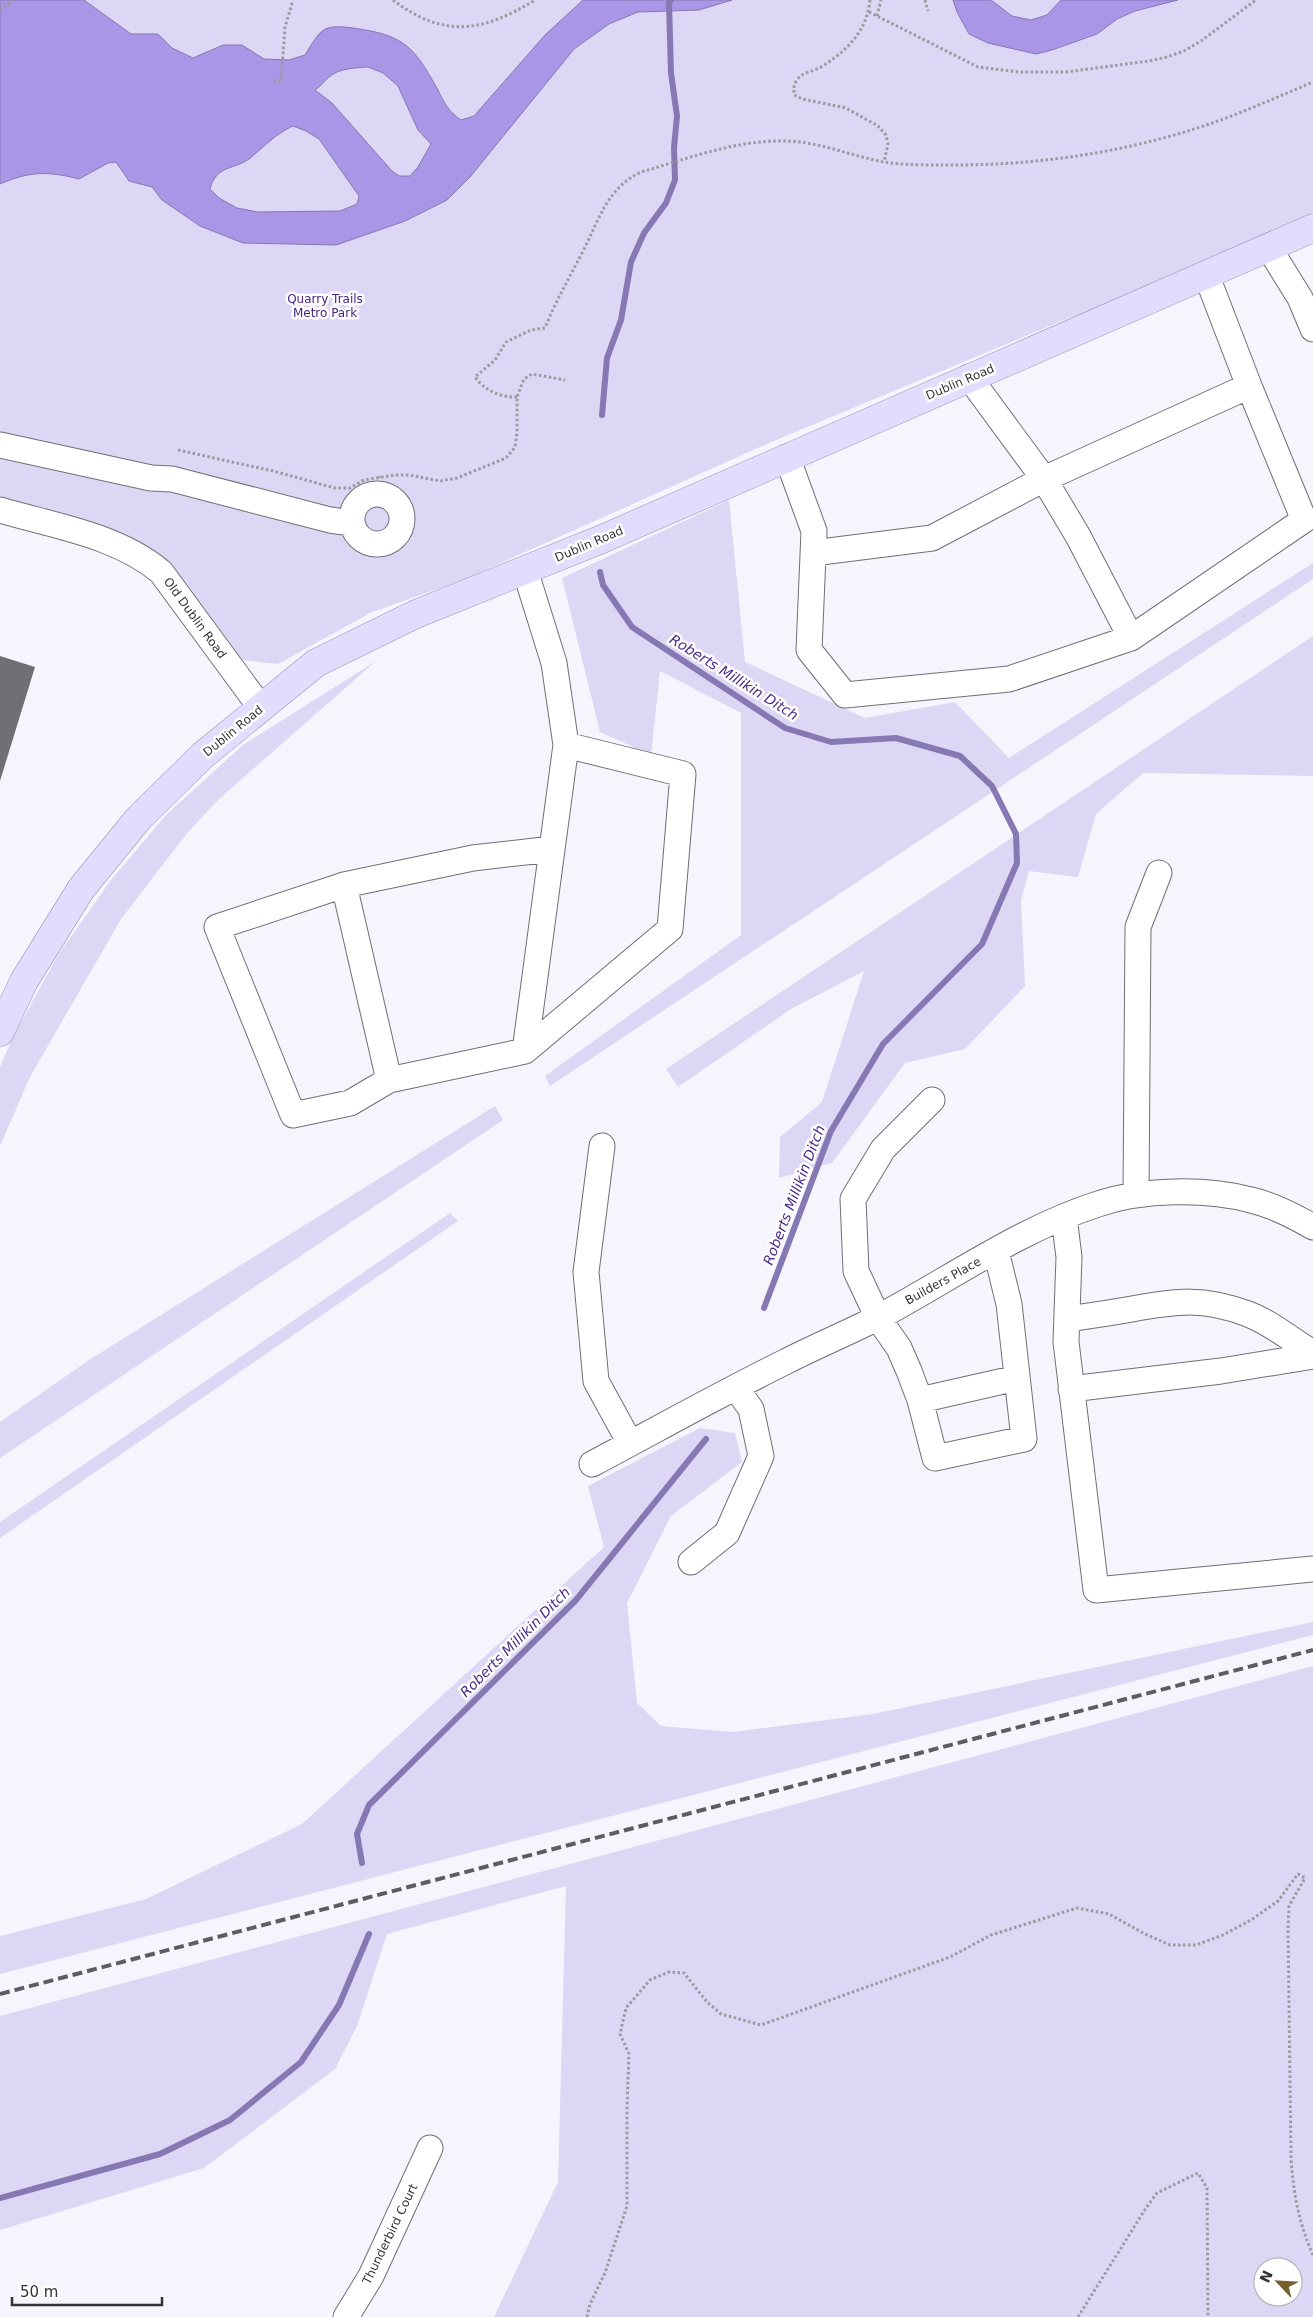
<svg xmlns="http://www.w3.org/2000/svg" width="1313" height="2317" font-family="'DejaVu Sans',sans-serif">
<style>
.green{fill:#dcd7f4;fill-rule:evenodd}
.water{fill:#a996e7;stroke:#8678b2;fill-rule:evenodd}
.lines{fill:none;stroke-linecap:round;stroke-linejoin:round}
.stream{stroke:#8678b2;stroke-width:6}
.building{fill:#706f76}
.minor-casing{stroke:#706f76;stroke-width:27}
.major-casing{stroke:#9891b7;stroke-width:29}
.path{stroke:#9b9a9f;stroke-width:3;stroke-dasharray:2.5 2.5;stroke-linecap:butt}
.minor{stroke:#fff;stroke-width:25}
.major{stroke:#e2dcfe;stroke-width:28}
.rail{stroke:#5d5d61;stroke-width:4;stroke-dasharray:10 5;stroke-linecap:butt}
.labels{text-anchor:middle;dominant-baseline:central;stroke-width:5;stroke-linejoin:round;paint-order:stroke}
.park-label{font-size:12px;fill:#462583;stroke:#fff}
.street-label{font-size:12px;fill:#333335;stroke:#fff}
.water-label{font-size:14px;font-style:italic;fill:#4b2c8a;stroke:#fff}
</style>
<rect width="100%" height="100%" fill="#f6f5fd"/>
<path class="green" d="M0,0H1313V218L1206,274L1069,318L776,440L465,579L370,613L278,664L241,660L165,567L119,535L0,498Z
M729,500L745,662L865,718L955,702L1009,758L1313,563V579L550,1086L545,1076L741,935V713L660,671L651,755L600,732L562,578Z
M1313,636V776L1143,773L1096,814L1078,877L1029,871L1021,901L1025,986L965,1049L905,1063L832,1163L779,1178L780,1137L822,1102L864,971L791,1009L678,1087L666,1069Z
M376,661L218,800L188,832L121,919L30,1077L0,1146V1067L12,1039L58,955L111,880L166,815L243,745Z
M495,1106L503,1120L0,1458V1422L89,1360Z
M450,1213L458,1221L0,1538V1522Z
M700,1428L735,1433L742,1462L671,1516L627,1603L637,1703L661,1726L732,1732L873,1714L1313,1622V1635L0,1974V1936L146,1899L302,1824L604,1547L588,1486Z
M1313,1666V2317H494L558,2182L566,1886L387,1934L357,2026L335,2069L204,2168L0,2230V2016ZM1263,2267H1293V2297H1263Z"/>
<path class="water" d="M0,0H84L131,34H158L172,48L193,58L223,45H242L264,59L289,60L305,55C321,29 322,24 353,28C405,35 414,47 438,90C444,103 449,112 461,120L474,116L545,35L583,0H732L699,10L638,12L609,24L574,49L470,177L447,200L405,221L336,245L243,243L200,226L162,200L152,187L129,181L116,162L108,163L79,179C48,171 30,171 0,184ZM368,67L383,73L398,86L418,130L431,144L418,167L410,176H399L392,171L332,103L315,90C321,86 324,81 329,77C339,68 356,68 368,67ZM293,126L306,131L319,139L359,196L357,204L340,211L258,212L237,208L219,198L210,189C212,181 216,174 224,170C232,166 241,165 249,159C264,147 275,134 293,126Z
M953,0H991L1012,16L1031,20L1047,15L1061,0H1178L1135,11L1117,19L1097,34L1052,50L1036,54L988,43L969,34L957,12Z"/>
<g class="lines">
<path class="stream" d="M602,415L607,358L621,320L631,262L644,233L666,203L675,180L674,148L677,116L671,73L669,3L671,0
M600,572L603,585L632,627L785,728L831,742L896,738L960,756L992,786L1016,834L1017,863L982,944L883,1044L831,1131L764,1308
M362,1863L357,1834L369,1805L576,1600L706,1439
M0,2198L160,2154L230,2120L301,2062L339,2005L369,1934"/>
</g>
<path class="building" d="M0,656L35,667L0,781Z"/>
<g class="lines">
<defs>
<path id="minor" d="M1269,248L1300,298L1313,329
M969,377L1044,479L1078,536L1131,638
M0,445L151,478L172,479L330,520L352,523
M787,457L814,531L809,650L845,695L1009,679L1131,638L1304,520L1249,386L1206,274
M352 519a25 25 0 1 1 50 0a25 25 0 1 1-50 0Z
M0,510C54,526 117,535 161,572L261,708
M813,553L932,538L1044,479L1249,386
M525,570L554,663L566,745L525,1051L389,1080L350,1103L293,1115L217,927L344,885L473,858L552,849
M344,885L389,1080
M525,1051L670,929L683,774L566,745
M932,1100L883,1149L853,1199L856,1271L878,1318L899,1348L909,1371L920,1400L935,1458L1024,1439L1009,1304L996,1251
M602,1146L586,1272L596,1381L630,1443
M1136,1195L1138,927L1159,873
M1064,1217L1069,1257L1066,1342L1096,1590L1313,1569
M1067,1319C1089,1316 1110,1313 1132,1309C1177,1301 1203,1297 1248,1314C1272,1323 1291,1340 1313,1353
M1071,1389L1221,1371L1313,1356
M920,1400L1017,1378
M592,1464C656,1430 720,1394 785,1362C816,1346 848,1333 879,1317C950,1279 1020,1229 1098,1204C1142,1189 1206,1188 1251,1200C1273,1205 1294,1216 1313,1227
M691,1562L727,1533L761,1456L751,1409L736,1388
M346,2317L371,2276L430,2148"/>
<path id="major" d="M0,1032L24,981L81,889L138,819L203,755L316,663L416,614L602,539L1313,228"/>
</defs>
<use href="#minor" class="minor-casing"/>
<use href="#major" class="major-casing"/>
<path class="path" d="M393,0C444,39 483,32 535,0
M870,0C867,31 847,51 821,67C813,72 802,72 797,80C793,85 794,89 794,95L802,99L846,108L878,126L886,135L888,144L884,162
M925,0L928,11
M0,10L13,0
M869,12L978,67L1019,72H1066L1149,61L1167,57L1184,51L1201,41L1256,0
M877,16L881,0
M273,81H281L285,27L293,0
M517,397C501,398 484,390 475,377L495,360L506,342L531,330L545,328C556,300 570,277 583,251C599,220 607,188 641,172C687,159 735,140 784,141C818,141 851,156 884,162C903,165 925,165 944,165C1041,166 1138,151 1229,117C1257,106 1285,94 1313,82
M178,450L273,471L335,488H350L364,480L395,475H409L440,481L457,478L506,458L515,447L517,432V397L524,379L532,374L565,380
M378,493L379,476
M587,2317L590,2304L605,2273L627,2206V2107L629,2054L620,2034L626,2008L650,1980L669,1972L684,1973L707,2002L721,2014L761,2025L950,1957L991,1935L1077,1908L1109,1914L1145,1934L1170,1945H1196L1223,1935L1251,1920L1278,1901L1298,1874L1305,1878L1289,1906L1288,1930L1291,2158C1293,2192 1299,2224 1313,2255
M1078,2317L1144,2211L1157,2193L1198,2173L1207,2188L1208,2317"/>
<use href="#minor" class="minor"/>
<use href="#major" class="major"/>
<path class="rail" d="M0,1994L1313,1650"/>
</g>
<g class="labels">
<g class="park-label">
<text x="325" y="299">Quarry Trails<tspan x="325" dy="14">Metro Park</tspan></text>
</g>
<g class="street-label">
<text transform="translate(960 382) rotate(-23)">Dublin Road</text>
<text transform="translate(589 544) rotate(-23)">Dublin Road</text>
<text transform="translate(195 618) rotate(54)">Old Dublin Road</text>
<text transform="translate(233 731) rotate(-39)">Dublin Road</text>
<text transform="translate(943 1281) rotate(-29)">Builders Place</text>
<text transform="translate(390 2234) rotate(-64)">Thunderbird Court</text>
</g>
<g class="water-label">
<text transform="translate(734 677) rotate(32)">Roberts Millikin Ditch</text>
<text transform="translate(794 1195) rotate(-69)">Roberts Millikin Ditch</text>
<text transform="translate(515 1642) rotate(-45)">Roberts Millikin Ditch</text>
</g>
</g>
<g transform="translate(1278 2282) rotate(295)"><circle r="24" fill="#ffffff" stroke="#adadae"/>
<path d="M0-4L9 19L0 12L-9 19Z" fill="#776030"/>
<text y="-8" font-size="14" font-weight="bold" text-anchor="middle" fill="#333335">N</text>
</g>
<path d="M12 2297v8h150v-8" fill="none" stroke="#333335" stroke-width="2.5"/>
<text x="20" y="2297" font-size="15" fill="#333335" stroke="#ffffff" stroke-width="4" paint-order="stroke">50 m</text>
</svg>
